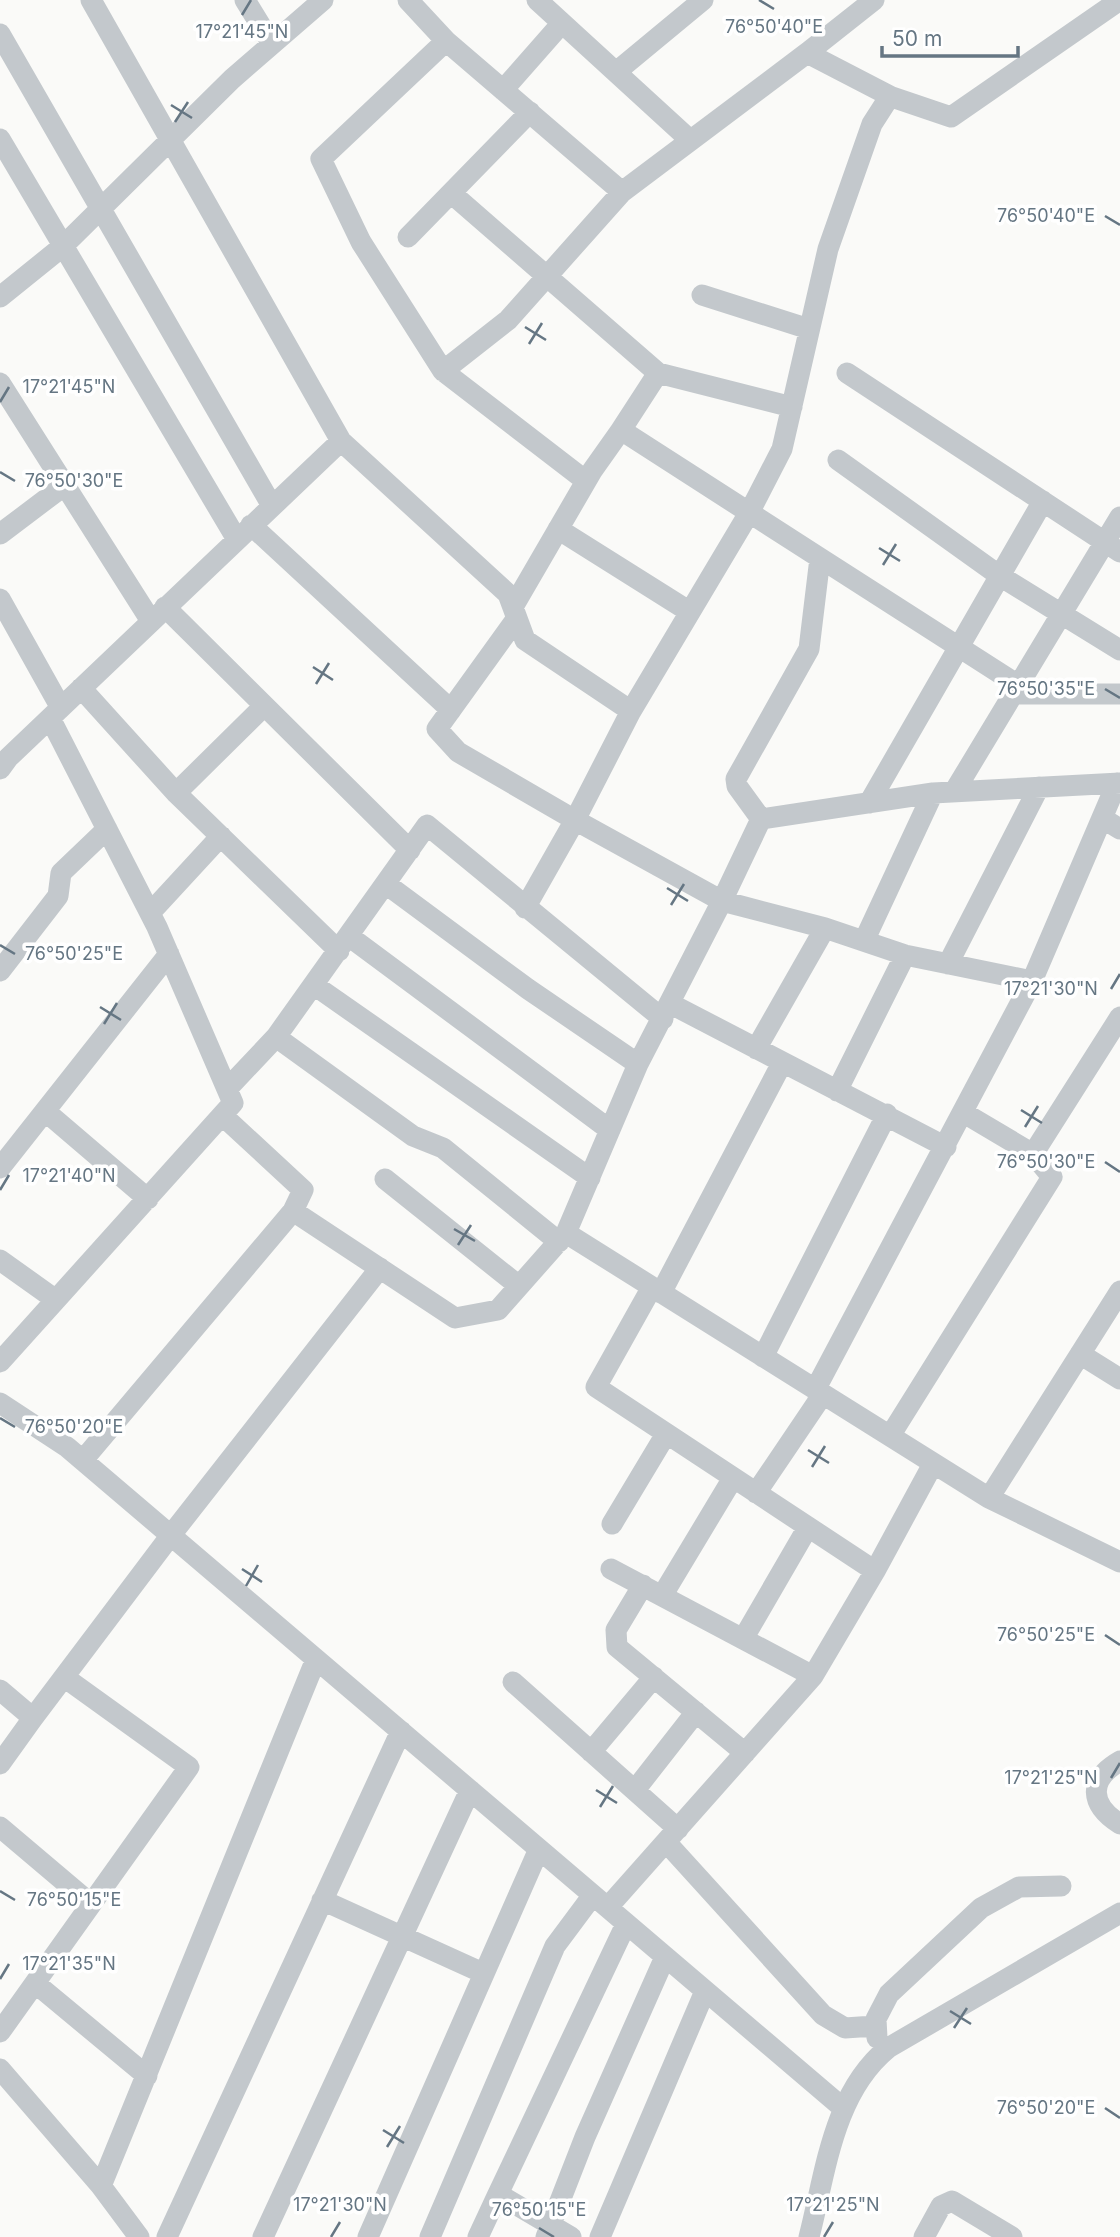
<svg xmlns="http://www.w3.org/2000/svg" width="1120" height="2237" font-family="Inter,sans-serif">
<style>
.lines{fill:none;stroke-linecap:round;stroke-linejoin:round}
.minor{stroke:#c3c8cc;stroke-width:21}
.ticks{fill:none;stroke:#657683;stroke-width:2.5}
.ticks-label{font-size:18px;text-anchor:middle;fill:#657683;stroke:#fff;stroke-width:7;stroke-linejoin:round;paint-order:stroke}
</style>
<rect width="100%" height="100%" fill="#fafaf8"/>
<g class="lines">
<path class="minor" d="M91,0L341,441
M245,0L272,44
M408,0L446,41L321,159L361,242L443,371
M537,0L690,140
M0,34L272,506
M446,41L622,192
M807,53L874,0
M616,72L703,0
M503,90L562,23
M889,96L951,117L1120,0
M0,139L236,538
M451,193L658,373L792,407
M408,237L530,112
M702,295L809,329
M0,297L62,247L232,79L323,0
M847,373L1120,552
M0,383L151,621
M621,430L658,373
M838,460L1000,576L1120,650
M586,481L443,371L508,320L622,192L807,53L890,96L872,124L828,249L782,449L749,513L631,711
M251,525L451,710
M558,529L690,612
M0,534L65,485
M820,558L1018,685
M0,599L61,708
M165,607L410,850
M513,607L592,471L621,430L820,558L809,649L736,779L737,786L761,819
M517,618L437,729L458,752L575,820L525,908
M81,688L176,793L339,951
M1012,694H1120
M0,769L8,758L341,441L508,594L525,640L631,711L575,820L722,901L761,819L933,793L1120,783
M954,792L1120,517
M176,793L264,706
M869,803L1043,501
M1102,818L1120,829
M386,884L528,989L638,1064
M150,913L221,836
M350,937L610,1130
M864,941L933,793
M948,964L1039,787
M0,971L58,896L61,873L107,829
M314,985L590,1178
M671,1004L946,1147
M276,1037L427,825L663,1019
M756,1049L825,928L905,955L1032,981
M227,1089L276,1037L413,1136L443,1148L559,1242
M837,1091L905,955
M45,1111L148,1199
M223,1116L303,1190L293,1211
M1033,1154L1120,1017
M0,1168L169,954
M385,1179L519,1286
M566,1233L989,1498L1120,1562
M0,1260L56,1300
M652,1287L596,1387L875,1571L933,1464
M661,1293L782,1063
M1080,1354L1120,1379
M763,1357L887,1114
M0,1362L233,1103L157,927L50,718
M815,1390L1032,981L1117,783
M0,1403L67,1447L843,2108
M890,1436L1052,1177L1033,1154L964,1113
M83,1460L293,1211L455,1318L498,1310L566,1233L638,1064L722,901L825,928
M756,1493L823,1394
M989,1498L1120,1291
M612,1524L666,1434
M611,1569L813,1676
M643,1585L616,1630L617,1647L745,1753
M662,1596L733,1478
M743,1639L808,1527
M513,1682L678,1829
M0,1690L33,1718L171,1535L380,1268
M591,1752L654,1677
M1120,1761C1087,1780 1090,1805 1120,1824
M0,1764L33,1718
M635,1790L696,1712
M0,1827L91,1904
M666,1842L823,2015L845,2028L874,2026
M322,1900L483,1973
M608,1907L813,1676L875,1571
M35,1983L147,2076
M0,2032L189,1767L64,1677
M877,2038L876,2019L889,1994L981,1908L1019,1887L1061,1886
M0,2069L101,2186L139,2237
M101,2186L316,1659
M498,2194L626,1924
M167,2237L401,1731
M263,2237L470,1790
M368,2237L539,1849
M430,2237L555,1946L593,1895
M478,2237L498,2194L571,2237
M546,2237L585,2137L665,1957
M600,2237L705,1991
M809,2237C826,2171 833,2093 888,2048L1120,1913
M924,2237L941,2206L952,2201L1012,2237"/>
</g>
<path class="ticks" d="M759,0L774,9M242,15L251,0M171,105L192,118M175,122L188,102M1105,216L1120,225M525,327L546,340M529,344L542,323M0,402L9,387M0,472L15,481M879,548L900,561M883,565L896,544M313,667L333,680M316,684L329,663M1105,689L1120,698M667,888L688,901M671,905L684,884M0,945L15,954M1111,989L1120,974M100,1007L121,1020M104,1024L117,1003M1021,1110L1042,1123M1025,1127L1038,1106M1105,1162L1120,1172M0,1190L9,1175M454,1229L475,1241M458,1245L471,1225M0,1418L15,1427M808,1450L829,1463M812,1467L825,1446M242,1569L262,1582M246,1586L258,1565M1105,1635L1120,1645M1111,1778L1120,1763M596,1790L617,1803M600,1807L613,1786M0,1891L15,1900M0,1979L9,1964M950,2011L971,2024M954,2028L967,2008M1105,2108L1120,2118M383,2130L404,2143M387,2147L400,2126M539,2228L554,2237M331,2237L340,2222M824,2237L833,2222"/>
<g class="ticks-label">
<text x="774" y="33">76°50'40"E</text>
<text x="242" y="38">17°21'45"N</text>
<text x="1046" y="222">76°50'40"E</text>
<text x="69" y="393">17°21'45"N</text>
<text x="74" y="487">76°50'30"E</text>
<text x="1046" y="695">76°50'35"E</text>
<text x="74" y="960">76°50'25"E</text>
<text x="1051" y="995">17°21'30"N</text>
<text x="1046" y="1168">76°50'30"E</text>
<text x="69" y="1182">17°21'40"N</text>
<text x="74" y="1433">76°50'20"E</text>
<text x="1046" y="1641">76°50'25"E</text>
<text x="1051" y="1784">17°21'25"N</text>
<text x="74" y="1906">76°50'15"E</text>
<text x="69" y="1970">17°21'35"N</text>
<text x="1046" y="2114">76°50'20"E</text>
<text x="340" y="2211">17°21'30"N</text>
<text x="833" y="2211">17°21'25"N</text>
<text x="539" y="2216">76°50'15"E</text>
</g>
<path d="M882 46v10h136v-10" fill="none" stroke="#657683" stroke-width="3.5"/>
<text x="892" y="46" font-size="21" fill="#657683" stroke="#ffffff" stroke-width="5" paint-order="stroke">50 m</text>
</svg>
